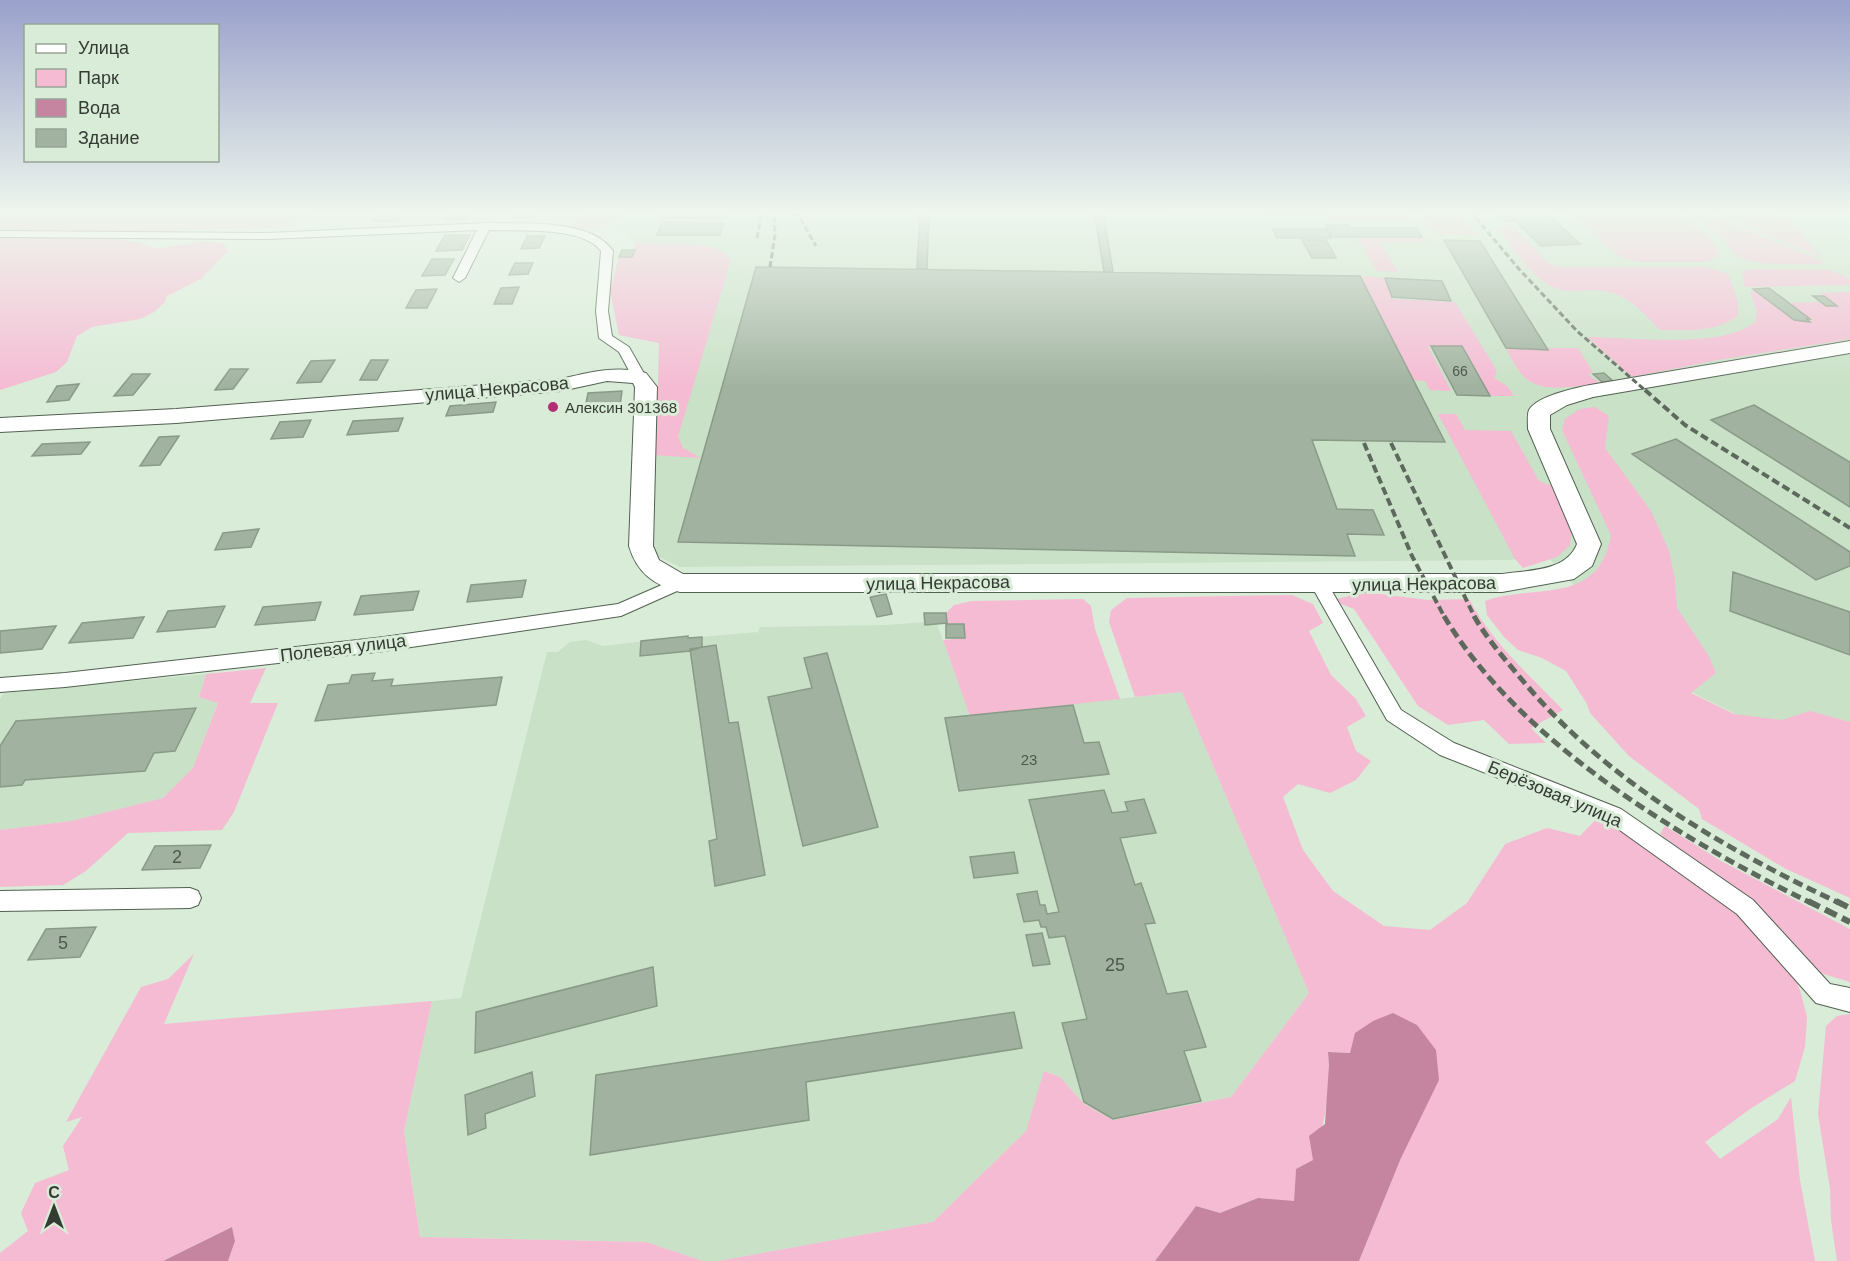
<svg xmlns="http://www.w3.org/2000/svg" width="1850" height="1261" font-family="Helvetica,sans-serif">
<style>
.built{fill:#c9e1c7}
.green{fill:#f5bbd3}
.water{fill:#c584a0}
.building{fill:#a1b3a0;stroke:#899a87;stroke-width:1.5}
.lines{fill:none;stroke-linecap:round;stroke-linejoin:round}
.minor-casing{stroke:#516150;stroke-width:2}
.secondary-casing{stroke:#516150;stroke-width:2}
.minor{fill:#fff;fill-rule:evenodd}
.secondary{fill:#fff;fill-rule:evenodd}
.rail-far3{stroke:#5e695d;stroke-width:3;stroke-dasharray:6 3;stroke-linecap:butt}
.rail-far2{stroke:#5e695d;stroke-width:4;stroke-dasharray:8 4;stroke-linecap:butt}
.rail-far1{stroke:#5e695d;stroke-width:5;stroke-dasharray:10 5;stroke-linecap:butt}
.rail{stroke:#5e695d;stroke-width:6;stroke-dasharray:13 6;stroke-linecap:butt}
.poi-dot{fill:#b22e75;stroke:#d9ecd8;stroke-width:2}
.labels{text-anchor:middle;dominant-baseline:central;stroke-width:6;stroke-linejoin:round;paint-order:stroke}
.far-number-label{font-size:14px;fill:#4f594e}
.far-poi-label{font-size:15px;fill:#343b33;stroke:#d9ecd8;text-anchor:start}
.number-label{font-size:15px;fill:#4f594e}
.street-label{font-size:18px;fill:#343b33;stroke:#d9ecd8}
.near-number-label{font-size:18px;fill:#4f594e}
</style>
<rect width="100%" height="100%" fill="#d9ecd8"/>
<path class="built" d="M605,211H1850V738L1752,722L1657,675L1545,554L1510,560L680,567L653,554L652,455L658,392L659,343L619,335V257H632L635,243L610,225Z
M925,622V625L937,624L970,715L1182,692L1309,993L1231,1097L1113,1120L1084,1104L1060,1077L1045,1071L1026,1131L933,1222L718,1261H703L646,1242L420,1237L404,1131L432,1001L461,998L547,652H558L570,642L586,640L603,646L688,636L689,638L758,632L760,627L886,625Z
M206,674L199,697L218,702L193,768L163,798L71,821L0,830V699L4,693Z"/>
<path class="green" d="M0,211H332L307,216L289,227L169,231H0Z
M575,211H621L620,220L594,231L571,227L580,217Z
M1325,211H1406L1413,220L1329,218Z
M1565,211C1595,211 1636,207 1664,211C1682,213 1717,236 1718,256L1707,262H1640L1622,258Z
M1678,211H1701L1822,261L1821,264C1798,263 1761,267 1741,258C1730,253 1727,242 1719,234C1707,224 1692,217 1678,211Z
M1709,211H1756L1791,221L1821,257Z
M1419,212L1462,213L1477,235L1435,234Z
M1502,225H1512L1548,263L1557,267H1707L1728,274L1738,302V315C1717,333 1686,330 1660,330C1640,309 1623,289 1591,290C1577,291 1564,293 1551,286C1529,275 1513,247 1498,229Z
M0,237L113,239L139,242L157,249L203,241L223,243L228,251L201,279L167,296L164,303L154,312L140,319L92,327L77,336L67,362L56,372L0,390Z
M1357,238H1423L1426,242H1380L1398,272L1377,271Z
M635,243L690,244L717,248L731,259L678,437L683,448L701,458L652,455L658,392L659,343L619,335L610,291L619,257H632Z
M1752,269L1831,270L1850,279V285L1745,287L1742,272Z
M1360,276L1385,278L1393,299L1455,302L1497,371L1494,378L1507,386L1514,396H1490L1462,346H1428L1451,391L1430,390L1425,381L1413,380Z
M1756,291L1794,320L1808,322L1807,319H1809L1789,303L1820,302L1826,306H1836L1820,293L1850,292V339L1718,360L1632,377L1587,337C1631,337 1723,350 1756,321L1757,311L1750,292Z
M1506,348H1578L1593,372L1588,374L1599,383C1578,386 1546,393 1528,380C1517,372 1512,359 1506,348Z
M1595,407L1609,416L1605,448L1651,511L1669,551L1675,579L1677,608L1708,655L1716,673L1691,693L1734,714L1782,720L1810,711L1850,722V898L1786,869L1702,819L1699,809L1629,756L1590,713L1587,704L1566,671L1542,658L1518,650L1504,637L1487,615L1485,601C1534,583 1599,607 1611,535L1562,430L1565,419L1580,409Z
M1438,414H1456L1465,430L1511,431L1539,481L1554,487L1572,527L1570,545L1557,557L1523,568L1515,559Z
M1356,591L1428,600L1469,599C1492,642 1529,675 1563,710L1531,728L1546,743L1509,744L1484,720L1448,725L1418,706L1354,609L1341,604L1337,599L1349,596Z
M1292,595L1313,604L1323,623L1309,631L1331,675L1356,699L1366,716L1347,727L1356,751L1371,761L1356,780L1330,793L1298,784L1283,797L1303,850L1333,891L1384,926L1430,930L1467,903L1505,844L1547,828L1580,836L1598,817L1659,853L1756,928L1787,962L1800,990L1807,1017L1805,1047L1795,1081L1750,1109L1705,1142L1720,1159L1778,1119L1791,1097L1800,1180L1815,1261H1359L1401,1158L1350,1053L1328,1052C1332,1089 1324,1126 1313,1160L1296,1169L1294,1202L1258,1198L1220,1213L1196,1206L1155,1261H718L933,1222L1026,1131L1044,1071L1060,1077L1084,1104L1113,1120L1231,1097L1309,993L1182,692L1135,697L1109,622L1111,610L1127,598Z
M1083,599L1091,606L1095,629L1120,699L970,716L943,640L964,638V624L947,623L946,613L954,605L972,601Z
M266,668L250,703H278L234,812L222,830L128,833L86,871L63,885L0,887V830L71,821L163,798L193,768L218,703L199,697L206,674Z
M1665,826L1721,861L1850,929V982L1820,973L1739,894L1660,834Z
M194,954L164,1024L432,1001L404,1131L420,1237L646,1242L703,1261H228L235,1241L232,1227L163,1261H0V1253L28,1231L21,1213L35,1183L69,1170L63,1146L82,1117L66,1122L141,987L168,979Z
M1850,1014V1261H1837L1831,1220L1830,1189L1818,1114L1826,1026L1837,1016Z"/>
<path class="water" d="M1393,1013L1417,1025L1436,1050L1439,1080L1401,1158L1359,1261H1155L1196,1206L1220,1213L1258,1198L1294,1201L1296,1169L1313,1160L1309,1136L1325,1124L1329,1065L1328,1052L1350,1053L1355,1033L1373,1021Z
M232,1227L235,1241L228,1261H163Z"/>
<path class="building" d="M377,211H403L397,221H373L379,211Z
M451,211H470L465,219H445Z
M518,211H537L533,217L515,218Z
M665,211H728L726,218H662Z
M920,211H929L927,269H917Z
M1094,211H1103L1113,272H1104Z
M1162,211H1325L1328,215L1163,213Z
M1504,211H1545L1580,244L1541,246L1515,221L1507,222L1501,216H1510Z
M662,222L724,223L720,235H657Z
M1326,225H1348L1350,228H1416L1422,237H1332Z
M1273,229H1327L1331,238H1277Z
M445,235H470L462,250L436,251Z
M527,236H545L539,248L521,249Z
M1302,240H1326L1336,258H1312Z
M1444,240L1480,241L1548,350L1506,348Z
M622,250H635L632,257H619Z
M432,259H454L445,275L422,276Z
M515,263H533L528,274L509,275Z
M756,267L1360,276L1445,442L1312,440L1337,509L1373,510L1384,535L1347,534L1355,556L678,542Z
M1385,278L1442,281L1451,301L1392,297Z
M519,287L512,304H494L501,288Z
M1769,288L1810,319H1807L1810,322L1794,320L1753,289Z
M437,289L427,308H406L416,290Z
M1813,296H1824L1837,306H1826Z
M1431,346H1462L1490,396L1457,395Z
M335,360L321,382L297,383L311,361Z
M371,360H388L377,380H360Z
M230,369H248L233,389L215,390Z
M1604,373L1613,381L1602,382L1593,374Z
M132,374H150L133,395L114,396Z
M79,384L69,400L47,402L57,386Z
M622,391L620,406L585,408L588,393Z
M496,402L493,412L446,416L450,406Z
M1754,405L1850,462V507L1711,420Z
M403,418L398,431L347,435L353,421Z
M311,420L303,437L271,439L280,422Z
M179,436L160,465L140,466L159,437Z
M1676,439L1850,552V566L1816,580L1632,454Z
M90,442L81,454L32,456L42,444Z
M259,529L251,547L215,550L223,533Z
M1733,572L1850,612V655L1730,611Z
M526,580L522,597L467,602L471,585Z
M419,591L413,610L354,615L361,596Z
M886,594L892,614L877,617L870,597Z
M321,602L315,620L255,625L263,607Z
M225,606L215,627L157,632L168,611Z
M924,613H946L947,623L925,625Z
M144,617L133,638L69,643L82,623Z
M946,624H964L965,638H946Z
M56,626L42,649L0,653V631Z
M688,636V638L702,637V647L690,651L640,656L641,641Z
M716,645L729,723L738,722L765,875L715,886L709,841L717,839L690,649Z
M827,653L878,827L803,846L768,697L812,688L804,658Z
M375,673L372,681L393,679L391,686L502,677L496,705L315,721L328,685L349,683L352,675Z
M1073,705L1084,743L1099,742L1109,774L959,791L945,718Z
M196,708L175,751L154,753L145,771L25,780L22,785L0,787V746L16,721Z
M1104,790L1112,813L1128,811L1125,802L1144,799L1156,833L1120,838L1135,885L1141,883L1155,923L1145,924L1167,994L1187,991L1206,1047L1184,1051L1201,1101L1113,1119L1084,1102L1062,1023L1087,1019L1065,936L1049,938L1046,927H1041L1039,920L1024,922L1017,894L1037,891L1040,905H1045L1047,914L1059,912L1029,800Z
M211,845L200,868L142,870L155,846Z
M1014,852L1018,873L974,878L970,857Z
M96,927L80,957L28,960L46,929Z
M1042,933L1050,964L1033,966L1026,935Z
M653,967L657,1006L475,1053L476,1012Z
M1014,1012L1022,1048L806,1082L809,1120L590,1155L596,1075Z
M532,1072L535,1096L485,1114L486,1128L468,1135L465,1095Z"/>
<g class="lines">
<defs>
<path id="minor" d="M487,223C523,224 591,218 613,251L608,311L612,336L629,347L646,377L644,380H634L619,352L599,338L596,311L601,251C583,226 518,231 489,230L465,278L459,282L453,278L477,230L268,239L0,237V231L268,233Z
M680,577L686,579L689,583L686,587L621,616L384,651L65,687L0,692V678L65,673L384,637L618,604Z
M1320,579L1326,581L1401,710L1454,743L1621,809L1753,900L1830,984L1850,988V1012L1816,1003L1737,914L1607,821L1440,755L1387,720L1311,585L1314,581Z
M190,888L198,891L201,898L198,905L190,908L0,911V891Z"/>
<path id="secondary" d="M1850,341V353L1593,397L1567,405L1550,415V429L1601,544L1592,566L1574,579L1502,592H680C654,585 637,573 629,546L635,387L633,383L607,381L561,391L176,423L0,432V418L176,409L561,379C590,372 617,365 646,373L657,387L653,546L659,560L683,574H1502C1528,570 1566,572 1577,544L1528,429C1528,423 1527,415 1529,410C1537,396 1575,388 1590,385Z"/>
</defs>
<use href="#minor" class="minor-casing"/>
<use href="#secondary" class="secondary-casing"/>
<use href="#minor" class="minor"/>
<use href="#secondary" class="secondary"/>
<path class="rail-far3" d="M796,211L816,246
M1470,211L1519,269L1577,331L1646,391
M757,238L762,211
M770,267L775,235L774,211"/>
<path class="rail-far2" d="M1645,390L1685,425L1850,528
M1364,443L1412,556L1445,618
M1391,443L1475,618"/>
<path class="rail-far1" d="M1444,616C1519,742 1682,840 1811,903
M1474,616C1486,637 1502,656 1518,675C1603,779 1719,846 1839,903"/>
<path class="rail" d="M1808,901L1850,922
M1836,901L1850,908"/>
</g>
<linearGradient id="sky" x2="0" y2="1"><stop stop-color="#9aa1cb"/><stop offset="0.55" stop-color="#eef6ed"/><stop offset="1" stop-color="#eef6ed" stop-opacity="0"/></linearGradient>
<rect width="1850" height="387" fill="url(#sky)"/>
<circle class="poi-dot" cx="553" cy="407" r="6"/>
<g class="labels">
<g class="far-number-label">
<text x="1460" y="371">66</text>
</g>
<g class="far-poi-label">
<text x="565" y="407">Алексин 301368</text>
</g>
<g class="number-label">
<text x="1029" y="759">23</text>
</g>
<g class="street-label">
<text transform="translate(497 389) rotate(-5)">улица Некрасова</text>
<text transform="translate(938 583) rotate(-1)">улица Некрасова</text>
<text transform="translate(1424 584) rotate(-1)">улица Некрасова</text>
<text transform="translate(343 648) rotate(-7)">Полевая улица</text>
<text transform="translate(1555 794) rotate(23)">Берёзовая улица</text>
</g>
<g class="near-number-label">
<text x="177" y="857">2</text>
<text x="63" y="943">5</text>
<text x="1115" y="965">25</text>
</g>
</g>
<rect x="24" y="24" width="195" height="138" fill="#d9ecd8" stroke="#97a596" stroke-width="1.5"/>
<rect x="36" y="44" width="30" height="9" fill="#ffffff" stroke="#97a596" stroke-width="1.5"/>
<text x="78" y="54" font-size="18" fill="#343b33">Улица</text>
<rect x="36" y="69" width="30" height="18" fill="#f5bbd3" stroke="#97a596" stroke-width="1.5"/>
<text x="78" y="84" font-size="18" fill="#343b33">Парк</text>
<rect x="36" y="99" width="30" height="18" fill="#c584a0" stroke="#97a596" stroke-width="1.5"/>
<text x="78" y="114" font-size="18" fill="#343b33">Вода</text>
<rect x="36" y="129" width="30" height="18" fill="#a1b3a0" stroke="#97a596" stroke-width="1.5"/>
<text x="78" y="144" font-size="18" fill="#343b33">Здание</text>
<g transform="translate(54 1207)" stroke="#d9ecd8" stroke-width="4.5" paint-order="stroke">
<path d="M0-4.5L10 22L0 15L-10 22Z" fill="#343b33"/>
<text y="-9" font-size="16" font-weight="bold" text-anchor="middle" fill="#343b33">С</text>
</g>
</svg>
